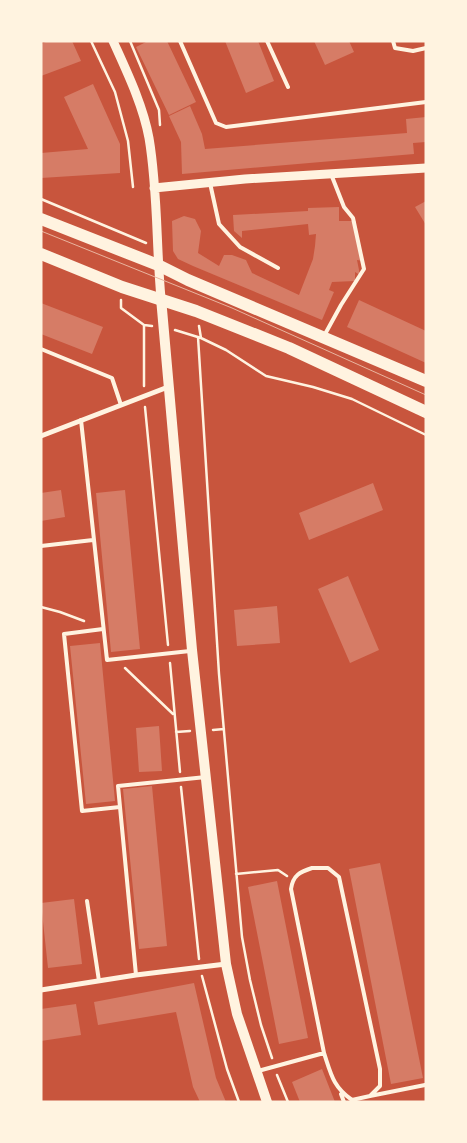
<svg xmlns="http://www.w3.org/2000/svg" width="467" height="1143" font-family="'Noto Sans',sans-serif">
<style>
.building{fill:#d67c66}
.lines{fill:none;stroke-linecap:round;stroke-linejoin:round}
.path{stroke:#fff3e0;stroke-width:2.5}
.service{stroke:#fff3e0;stroke-width:4}
.minor{stroke:#fff3e0;stroke-width:5}
.tertiary{stroke:#fff3e0;stroke-width:9}
.secondary{stroke:#fff3e0;stroke-width:10}
.primary{stroke:#fff3e0;stroke-width:12}
.tram{stroke:#e9b49f;stroke-width:1}
</style>
<rect width="100%" height="100%" fill="#c8553d"/>
<path class="building" d="M48,41H72L81,61L41,76V44Z
M148,41H167L196,102L169,115L136,47Z
M225,41H258L274,81L246,93Z
M314,41H349L354,52L325,65Z
M93,84L120,144V173L41,178V153L88,149L64,97Z
M190,106L202,134L205,149L407,133L406,119L426,117V142L413,143L414,154L182,174L181,142L169,116Z
M426,201V225L415,207Z
M339,207V221H356V239L360,241V253L363,261L357,260L360,275L355,272V281L332,282L329,290L334,292L322,320L193,266L178,259L173,251L172,221L184,216L195,219L201,231L198,253L219,266L224,255H232L246,260L252,273L299,295L313,259L315,246L316,234L309,235L308,224L242,231V238L234,231L233,215L308,211V208Z
M359,300L426,331V363L347,327Z
M41,303L103,327L92,354L41,334Z
M373,483L383,510L309,540L299,513Z
M61,490L65,517L41,521V493Z
M125,490L140,649L111,652L96,493Z
M348,576L379,650L350,663L318,589Z
M277,606L280,643L237,646L234,610Z
M100,643L115,801L86,804L70,646Z
M159,726L162,771L139,772L136,728Z
M152,786L167,946L139,949L123,789Z
M380,863L423,1078L391,1084L349,869Z
M277,881L308,1038L279,1044L248,887Z
M74,899L82,964L48,968L41,903Z
M194,983L216,1078L226,1102H200L193,1087L176,1012L98,1025L94,1002Z
M76,1004L81,1035L41,1041V1009Z
M322,1069L335,1102H300L292,1082Z"/>
<g class="lines">
<path class="path" d="M91,41L115,92L128,141L133,187
M130,41L159,110L160,125
M41,199L146,243
M121,300V308L144,325L152,326
M175,330L201,338L199,326
M198,337L219,674L242,937L250,980L261,1025L272,1058
M201,338L226,350L266,376L313,387L352,399L426,435
M144,386V325
M145,407L168,645
M41,607L60,612L84,621
M170,663L180,772
M125,668L173,714
M213,730L224,729
M176,732L190,731
M181,787L199,959
M236,874L278,870L287,876
M202,976L227,1069L239,1102
M277,1075L288,1102"/>
<path class="service" d="M180,41L216,123L226,127L426,102
M267,41L288,87
M393,41L395,48L413,51L426,48
M210,183L219,224L240,247L278,268
M324,336L341,305L364,269L353,218L344,207L331,174
M41,349L112,378L121,405
M81,420L107,660L190,651
M41,546L93,540
M103,629L64,634L82,811L120,807
M312,868H328L339,877L380,1069V1086L370,1096L352,1100C333,1087 331,1074 324,1053L291,889C293,875 300,872 312,868Z
M87,901L99,981
M136,975L118,786L206,777
M258,1071L324,1053
M341,1094L344,1102
M370,1096L425,1085"/>
<path class="minor" d="M41,436L168,387
M41,990L136,975L226,964"/>
<path class="tertiary" d="M113,41C127,72 143,105 149,138C158,191 156,245 161,298
M154,188L245,179L426,168"/>
<path class="secondary" d="M161,298L192,650L226,964L237,1014L267,1102"/>
<path class="primary" d="M41,219L158,265L188,280L426,381
M41,254L122,287L196,311L289,348L426,412"/>
<path class="tram" d="M41,231L232,308L426,395"/>
</g>
<rect width="467" height="1143" fill="none" stroke="#fff3e0" stroke-width="85"/>
</svg>
